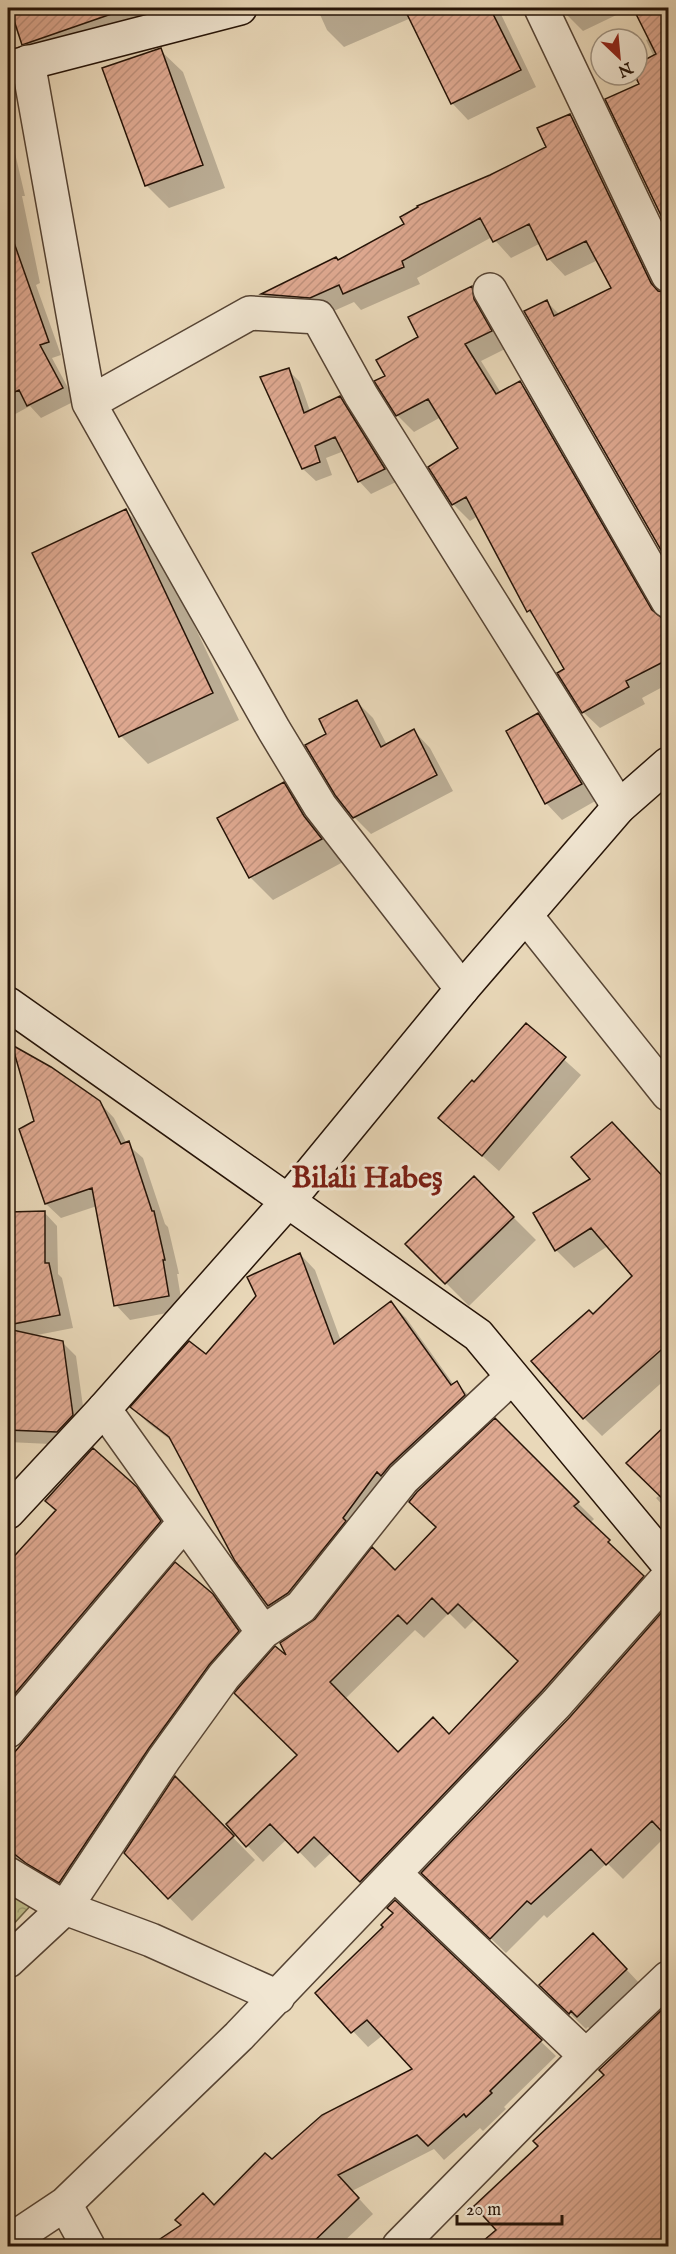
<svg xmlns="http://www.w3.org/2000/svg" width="676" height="2254" font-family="'IM FELL English',serif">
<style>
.park{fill:url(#park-crowns);stroke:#726848;stroke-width:1.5}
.shadow{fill:#0003;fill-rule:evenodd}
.building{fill:url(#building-hatch);stroke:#251307;stroke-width:1.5;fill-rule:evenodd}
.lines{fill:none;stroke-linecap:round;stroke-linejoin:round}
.street-casing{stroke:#564434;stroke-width:36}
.secondary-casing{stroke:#251307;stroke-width:36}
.street{stroke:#f1e6d2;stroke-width:33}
.secondary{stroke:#f1e6d2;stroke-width:33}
.labels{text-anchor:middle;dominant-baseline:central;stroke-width:6;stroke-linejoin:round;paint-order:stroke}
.district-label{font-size:30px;font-weight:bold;fill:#7a1f14;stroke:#f1e6d2}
</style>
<defs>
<pattern id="park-crowns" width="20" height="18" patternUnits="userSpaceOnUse" patternTransform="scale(1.5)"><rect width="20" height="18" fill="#bebc8a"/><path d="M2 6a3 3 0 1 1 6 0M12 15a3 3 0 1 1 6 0" fill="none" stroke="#a3a176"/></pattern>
<pattern id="building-hatch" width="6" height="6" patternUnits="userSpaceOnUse" patternTransform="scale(1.5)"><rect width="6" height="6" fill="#dea890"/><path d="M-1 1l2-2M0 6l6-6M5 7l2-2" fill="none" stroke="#be907b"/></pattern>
</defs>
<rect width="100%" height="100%" fill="#e9d8b9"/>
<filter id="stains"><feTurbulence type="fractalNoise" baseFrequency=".00333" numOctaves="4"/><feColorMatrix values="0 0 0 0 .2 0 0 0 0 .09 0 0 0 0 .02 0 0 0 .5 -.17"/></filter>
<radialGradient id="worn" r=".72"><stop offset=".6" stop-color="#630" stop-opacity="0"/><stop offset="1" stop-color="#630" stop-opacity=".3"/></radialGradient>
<path class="park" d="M8,1887L32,1904L8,1930Z"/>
<path class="shadow" d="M35,8H192L40,60L18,35L11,16Z
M317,8H498L536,87L468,120L452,103L411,18L344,47L327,30Z
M563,8H631L583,31L567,15Z
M635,8H668V229L641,84L636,75L637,66L654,57L646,40L650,38Z
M160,50L183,72L225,188L169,208L146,185Z
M570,115L587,132L664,294L668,561L547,302L560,315L613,289L598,260L565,276L549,259L541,243L511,258L492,237L417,278L420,284L361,310L354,302L327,314L279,310L263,294L338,261L490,177L548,148Z
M8,133L11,136L25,196H22L40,283L36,285L61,355L52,358L75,401L41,418L30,406L8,418V324L14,333L8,306Z
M471,288L488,304L507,348L481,361L501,393L520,383L537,399L663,620L668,621V684L642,698L645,704L600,728L583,712L566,669L538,621L528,611L478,516L470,521L453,504L430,467L460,449L441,417L414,432L397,415L387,377L420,337Z
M288,370L300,382L310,411L340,398L352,410L396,482L371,494L359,481L344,451L326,458L332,475L316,481L303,469L262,378Z
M125,510L153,538L239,720L148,764L121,736Z
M357,702L373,718L387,745L414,731L430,748L453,791L371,834L354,817L328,735Z
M538,715L554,731L597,800L562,820L546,803Z
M284,784L306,807L343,862L273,900L250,877Z
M526,1025L581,1075L499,1171L440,1118L474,1084Z
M99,1102L114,1118L127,1144L143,1158L165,1224L168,1227L179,1274H177L183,1310L130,1320L116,1305L97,1206L61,1218L46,1204Z
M643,1156L668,1183V1377L602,1436L584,1418L593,1316L634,1276L608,1246L574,1268L556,1250Z
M474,1178L536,1240L469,1306L407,1244Z
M44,1212L57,1226L58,1274L62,1278L73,1328L32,1336L63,1343L76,1356L86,1428L71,1445L8,1442V1213Z
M300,1254L315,1270L341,1341L391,1303L406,1318L454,1385L457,1383L472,1399L284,1621L269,1605L236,1560L173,1442L148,1423L132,1407L206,1356Z
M495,1421L594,1519L590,1523L658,1594L377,1897L332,1852L315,1868L287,1839L263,1862L228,1825L299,1756L291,1661L395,1572L437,1527ZM449,1613L465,1629L475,1619L519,1661L449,1736L399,1754L345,1699L415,1630L424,1638Z
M668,1424V1511L656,1498L660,1495Z
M93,1451L153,1505L176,1538L29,1712L8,1696V1567L56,1512L50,1506Z
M212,1595L228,1611L254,1647L75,1897L45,1879L22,1862L15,1871L8,1866V1761L18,1748Z
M668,1619L667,1835L623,1879L607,1863L547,1918L544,1915L506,1953L438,1888Z
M175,1778L255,1860L192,1921L126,1853Z
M395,1902L556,2056L504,2107L506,2109L483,2131L480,2128L444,2160L434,2149L352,2191L373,2214L339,2246H151L214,2207L271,2161L415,2069L383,2035L368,2047L317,1993L385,1927L395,1913Z
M609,1951L642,1986L594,2032L588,2027L586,2029L557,2001Z"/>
<path class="building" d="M31,8H119L120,11L22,45L12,14Z
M404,8H490L521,70L451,104Z
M633,8H669V232L605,99L639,84L637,80V64L656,54Z
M161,48L203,165L145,186L102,68Z
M570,114L651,283L658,291L669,293V564L524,311L547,300L554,316L611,288L586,241L547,260L529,224L493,242L480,218L402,261L404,267L343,294L339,285L310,298L261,294L336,257L338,260L404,224L400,217L418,207L417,206L490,175L546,147L537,128Z
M12,237L49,342L40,345L63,388L27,406L19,390L8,395V238Z
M472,286L474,299L492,331L465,344L496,394L520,381L652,610L662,618L669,630V659L626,681L629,687L582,713L557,673L564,669L530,610L527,612L466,497L452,505L428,467L458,448L428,399L396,416L374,381L385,376L376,360L418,337L408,317Z
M289,368L304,413L340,396L385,469L358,482L335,437L315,446L320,462L302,469L260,377Z
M126,509L213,693L119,737L32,553Z
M357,700L381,747L414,729L437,775L353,818L335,795L305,745L326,734L319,719Z
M538,713L582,784L545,804L506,731Z
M284,782L304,816L322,839L249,878L217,818Z
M526,1023L566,1057L482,1156L438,1118L472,1080L474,1082Z
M12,1045L51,1067L100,1101L121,1144L129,1141L152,1211H154L165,1260H163L169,1296L114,1306L92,1188L45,1204L19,1129L34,1121Z
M612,1122L669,1183V1343L583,1419L531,1361L589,1310L593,1314L632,1276L591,1228L555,1251L533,1213L590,1179L571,1157Z
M474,1176L514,1217L445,1284L405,1244Z
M45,1211V1263H49L60,1315L8,1325V1212Z
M300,1253L334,1344L391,1301L451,1385L457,1381L465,1395L390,1465L381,1476L377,1472L343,1518L346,1521L288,1593L268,1606L235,1561L169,1437L130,1407L189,1341L206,1354L256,1296L247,1277Z
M8,1329L63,1341L73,1415L57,1432L8,1430Z
M495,1418L579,1502L574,1506L610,1540L608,1542L644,1576L542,1691L360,1882L314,1837L298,1853L270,1824L246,1847L226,1824L297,1755L234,1693L275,1646L286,1655L280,1643L315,1619L372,1547L395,1570L436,1527L409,1502L417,1492ZM432,1598L448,1614L458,1604L518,1661L449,1734L433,1717L398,1752L330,1682L398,1615L407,1624Z
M669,1422V1505L626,1463Z
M93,1448L137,1487L161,1521L12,1697L8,1694V1563L56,1510L45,1501Z
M175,1562L213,1594L239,1631L209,1665L149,1748L59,1883L27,1864L8,1849V1760Z
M663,1611L669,1617V1839L652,1821L606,1865L591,1849L531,1904L527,1901L490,1939L421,1873L570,1717Z
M175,1776L234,1836L168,1899L124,1853Z
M395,1900L542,2040L490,2091L492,2093L466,2117L464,2114L428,2146L417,2135L338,2175L359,2198L308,2247H148L181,2225L175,2220L203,2193L214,2205L265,2153L272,2159L322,2115L412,2069L367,2020L351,2033L315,1993L383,1927L381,1925L393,1913L387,1908Z
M593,1933L627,1969L577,2017L571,2011L569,2014L539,1985Z
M669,2003V2247H476L496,2230L474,2206L538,2146L533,2141L604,2075L599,2070Z"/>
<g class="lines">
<defs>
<path id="street" d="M541,8L668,275
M28,62L89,403L274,730L320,806L462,989
M490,290L668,601
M89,403L250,313L318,317L361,395L619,807
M526,916L668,1094
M104,1409L263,1632
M8,1731L184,1523
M8,1874L65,1908L151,1940L278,1997
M395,1874L586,2056
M8,1961L65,1908L164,1759L224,1676L263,1632L301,1607L403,1479L512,1377
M65,2204L88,2246
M8,2242L65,2204L239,2036L556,1704L668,1577
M399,2246L586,2056L668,1978"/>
<path id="secondary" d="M8,68L240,8
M8,1004L478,1335L668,1564
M8,1512L104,1409L288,1201L462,989L619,807L668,764"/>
</defs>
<use href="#street" class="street-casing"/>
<use href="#secondary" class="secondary-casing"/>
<use href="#street" class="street"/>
<use href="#secondary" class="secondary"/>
</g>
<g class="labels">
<g class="district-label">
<text x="367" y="1179">Bilali Habeş</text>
</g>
</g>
<rect width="676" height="2254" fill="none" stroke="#e9d8b9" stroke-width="30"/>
<rect x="9" y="9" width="658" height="2236" fill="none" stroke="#251307" stroke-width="3"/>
<rect x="15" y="15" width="646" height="2224" fill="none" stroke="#251307" stroke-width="1.5"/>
<g transform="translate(619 57) rotate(154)"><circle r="28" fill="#f1e6d2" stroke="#9f9281" stroke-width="1.5"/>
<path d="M0-4.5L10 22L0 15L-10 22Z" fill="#8f2418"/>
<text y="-9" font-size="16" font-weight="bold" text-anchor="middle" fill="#251307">N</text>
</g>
<path d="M457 2215v9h105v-9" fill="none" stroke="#251307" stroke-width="3"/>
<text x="466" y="2215" font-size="18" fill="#251307" stroke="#f1e6d2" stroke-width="4.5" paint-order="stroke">20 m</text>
<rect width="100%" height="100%" filter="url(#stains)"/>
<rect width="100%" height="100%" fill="url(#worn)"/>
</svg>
